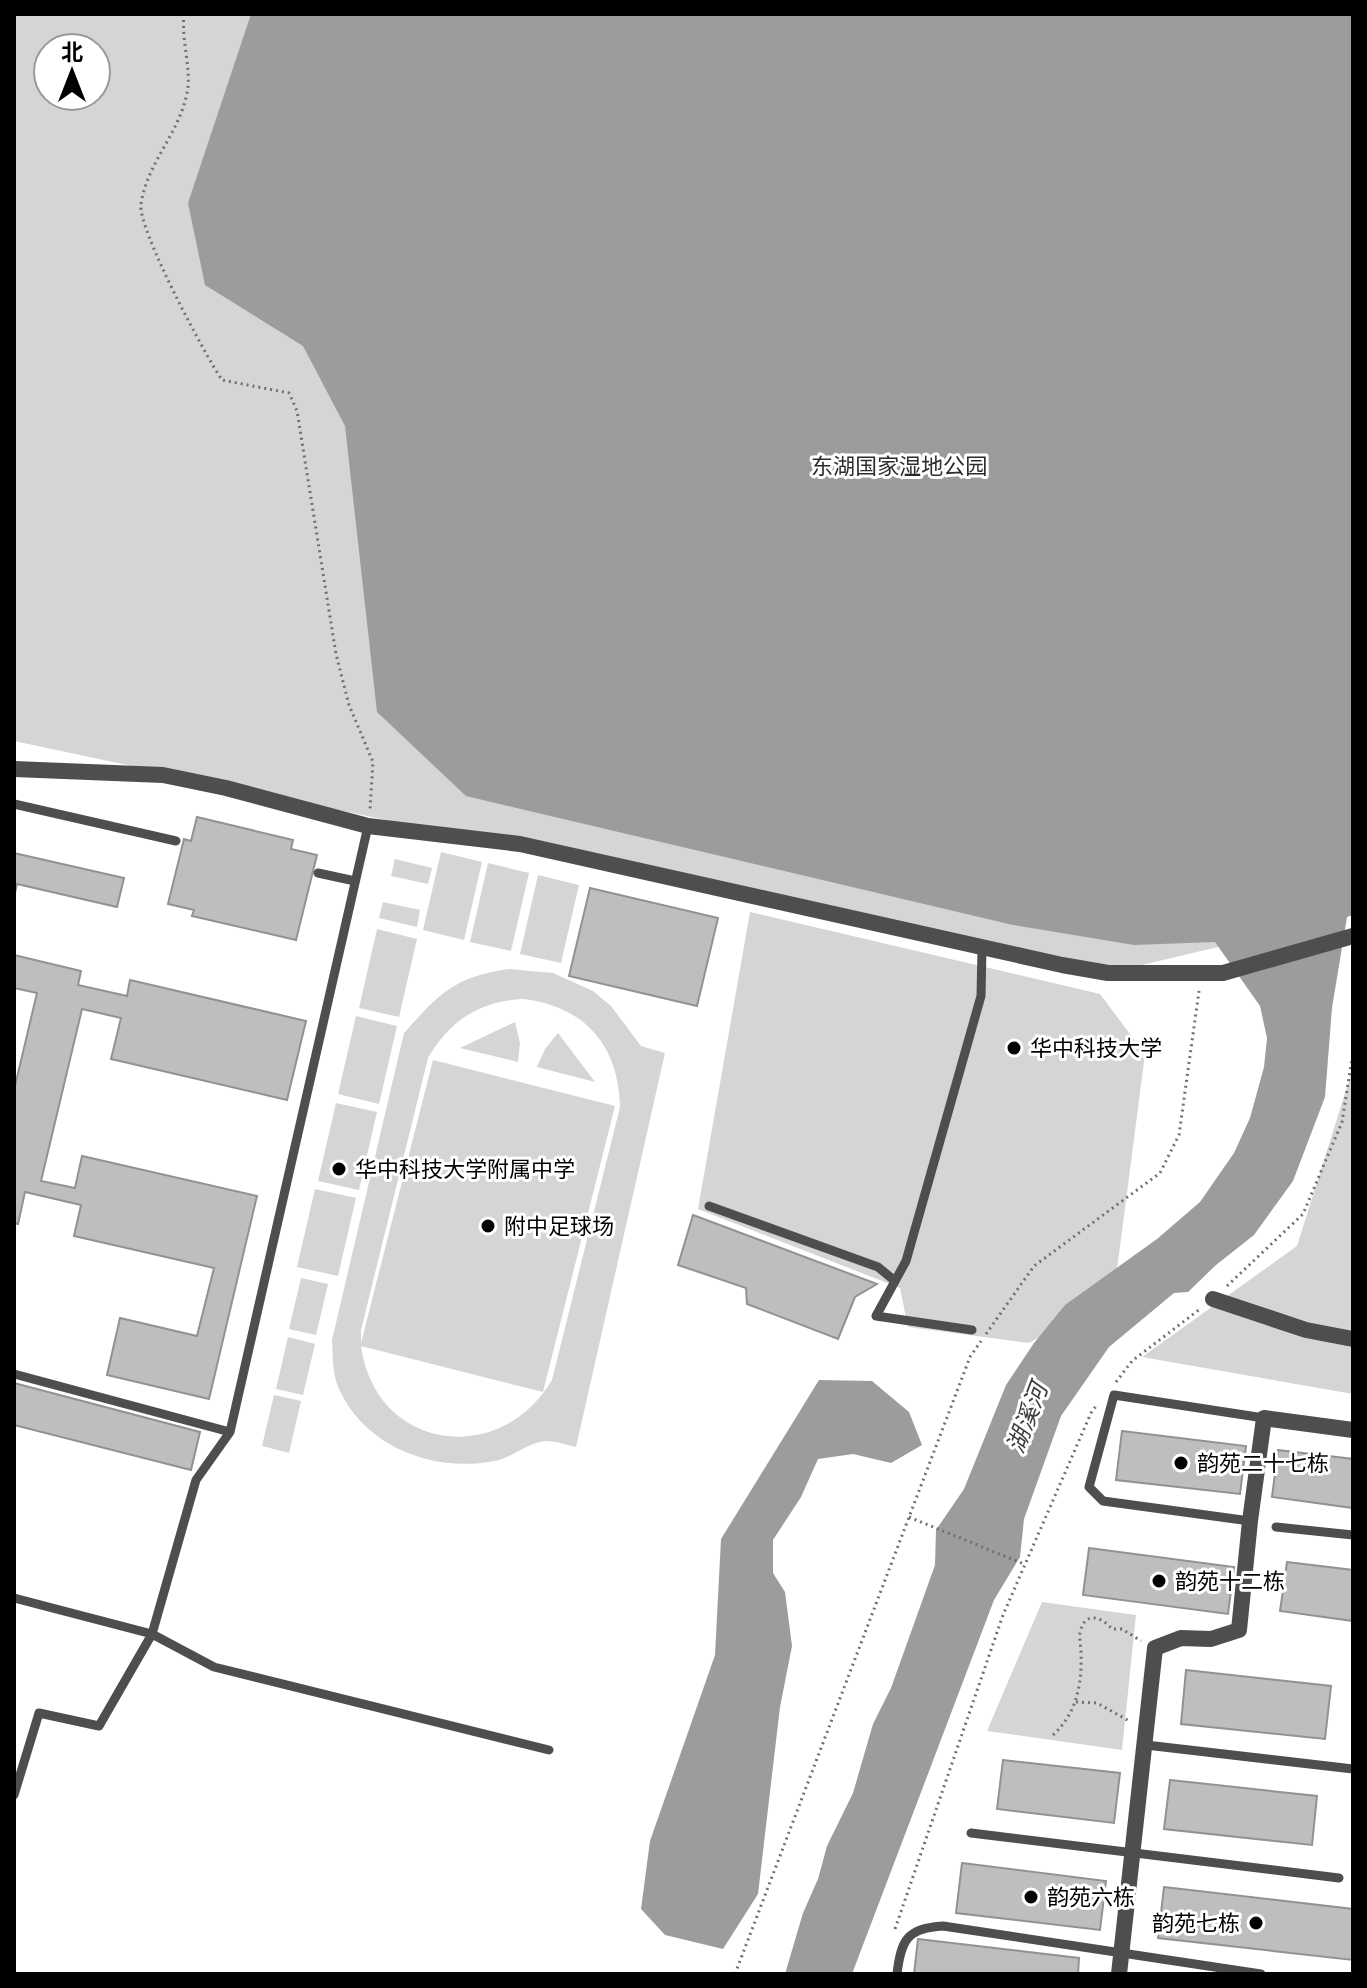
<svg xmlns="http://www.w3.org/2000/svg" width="1367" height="1988" font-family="'DM Sans','Noto Sans SC',sans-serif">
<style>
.green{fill:#d5d5d5;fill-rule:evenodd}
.water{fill:#9c9c9c}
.building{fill:#bebebe;stroke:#929292;stroke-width:2}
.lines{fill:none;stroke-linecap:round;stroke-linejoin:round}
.path{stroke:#707070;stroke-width:3;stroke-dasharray:2 4;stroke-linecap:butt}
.service{stroke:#4e4e4e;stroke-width:9}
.minor{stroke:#4e4e4e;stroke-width:16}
.poi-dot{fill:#000;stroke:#fff;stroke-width:3}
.labels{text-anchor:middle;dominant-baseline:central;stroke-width:6;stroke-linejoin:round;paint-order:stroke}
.park-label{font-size:22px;fill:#2c2c2c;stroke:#fff}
.poi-label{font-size:22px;fill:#000;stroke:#fff;text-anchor:start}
.water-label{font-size:24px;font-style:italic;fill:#3d3d3d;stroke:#fff}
</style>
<rect width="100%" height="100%" fill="#fff"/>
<path class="green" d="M14,14H1353V915L1108,973L14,741ZM48,48H96V96H48Z
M441,852L482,862L464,940L423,930Z
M395,859L432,868L428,884L391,876Z
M488,863L529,873L511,951L470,942Z
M538,875L579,885L561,963L520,954Z
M383,902L420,910L417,927L379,918Z
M750,912L1100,994L1145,1054L1114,1293L1029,1343L908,1327L900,1288L698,1209Z
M377,929L417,939L399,1017L359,1008Z
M509,969L553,973L593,991L611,1006L641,1046L665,1053L576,1447C567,1445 555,1441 546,1441C528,1442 512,1458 494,1461C434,1473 365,1447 339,1389C332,1374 333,1356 332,1340L404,1033C440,993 454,977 509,969ZM523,999C585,1006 619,1046 620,1107L552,1380C499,1469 375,1450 361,1346L543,1392L615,1106L433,1060L361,1343V1330L428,1058C450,1020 480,1001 523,999Z
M356,1016L397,1026L379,1104L338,1094Z
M515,1022L520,1043L518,1062L460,1048Z
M558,1033L595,1082L537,1067L545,1049Z
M1353,1068V1394L1142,1357L1297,1246Z
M336,1103L377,1112L359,1190L318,1181Z
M315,1189L356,1198L338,1276L297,1267Z
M301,1278L328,1284L316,1335L289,1329Z
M288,1337L315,1344L303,1395L276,1389Z
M274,1395L301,1401L289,1453L262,1446Z
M1042,1602L1136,1615L1122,1750L987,1731Z"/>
<path class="water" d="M251,14H1353V915L1347,917L1332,1008L1325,1097L1293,1181L1254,1235L1216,1265L1188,1292L1174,1293L1109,1347L1061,1416L1024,1519L1020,1557L994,1600L852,1974H785L803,1913L818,1879L827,1846L853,1793L873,1724L891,1688L935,1565L936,1530L964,1489L1006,1385L1034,1343L1065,1305L1157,1239L1200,1202L1234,1153L1250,1118L1264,1067L1267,1038L1260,1006L1215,942L1134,945L1013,925L466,796L377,712L345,426L303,346L205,285L188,203Z
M819,1380L872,1381L909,1412L922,1445L891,1463L853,1454L818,1459L801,1497L773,1540V1573L785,1592L792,1646L780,1707L758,1894L723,1949L665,1935L641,1909L650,1841L715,1655L721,1539Z"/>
<path class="building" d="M197,817L293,840L291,849L317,855L296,940L192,916L194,910L168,904L184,839L191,841Z
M14,853L124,878L117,907L17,884L14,897Z
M590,888L718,918L697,1006L569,976Z
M14,955L81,971L78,985L127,996L130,980L306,1021L287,1100L111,1059L121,1018L82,1009L41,1181L75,1188L82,1156L257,1196L209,1399L107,1375L120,1318L197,1336L214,1268L74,1236L81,1205L25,1192L18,1224L14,1223V1090L37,993L14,988Z
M693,1215L877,1284L855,1297L838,1339L747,1304L746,1288L678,1265Z
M14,1383L200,1432L191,1470L14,1425Z
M1122,1431L1246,1446L1240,1494L1116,1480Z
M1278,1450L1353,1459V1508L1272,1497Z
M1089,1548L1234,1567L1228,1614L1083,1595Z
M1287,1562L1353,1570V1621L1280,1611Z
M1186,1670L1331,1686L1325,1739L1181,1724Z
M1003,1760L1120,1773L1114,1823L997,1809Z
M1170,1780L1317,1796L1312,1845L1164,1829Z
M962,1863L1106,1881L1100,1930L956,1913Z
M1164,1887L1353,1909V1960L1158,1938Z
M918,1939L1079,1958L1078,1974H914Z"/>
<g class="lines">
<path class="path" d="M184,14C181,40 192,71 187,93C179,134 147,163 141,204C137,228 205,355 222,380L289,393L297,411L336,654L349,705L373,762L370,809
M1227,1286L1303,1214L1342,1122L1353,1052
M986,1334L1034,1266L1160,1173L1179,1135L1199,991
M1116,1382L1132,1361L1200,1309
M909,1517L1024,1564
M1076,1702L1097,1703L1131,1722
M1053,1735C1077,1713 1082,1684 1081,1652C1081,1646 1079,1639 1080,1633C1084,1611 1101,1616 1112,1629H1122L1141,1641
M895,1929L1003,1615L1091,1413L1096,1406
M735,1974L970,1357L981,1341"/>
<path class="service" d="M14,804L176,841
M318,873L355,881
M709,1206L878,1267L895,1281
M972,1330L876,1316L906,1261L981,996L982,948
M14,1374L230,1432L368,826
M1250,1521L1103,1501L1089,1487L1114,1395L1264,1418
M1276,1527L1353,1535
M14,1598L152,1634L214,1667L549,1750
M1146,1745L1353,1769
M14,1795L39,1713L99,1726L152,1634L196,1480L230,1432
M971,1833L1339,1878
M897,1974C901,1939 908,1928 943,1926L1261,1974"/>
<path class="minor" d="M14,769L163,775L226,788L368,826L520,844L1062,965L1108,973H1223L1353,936
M1213,1299L1306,1330L1353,1339
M1119,1974L1155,1648L1181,1638L1211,1639L1239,1630L1250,1521L1264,1418L1353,1430"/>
</g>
<g class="poi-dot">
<circle cx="1014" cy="1048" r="8"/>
<circle cx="339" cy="1169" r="8"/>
<circle cx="488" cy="1226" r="8"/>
<circle cx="1181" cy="1463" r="8"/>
<circle cx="1159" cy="1581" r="8"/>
<circle cx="1031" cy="1897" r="8"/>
<circle cx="1256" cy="1923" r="8"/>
</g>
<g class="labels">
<g class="park-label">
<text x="899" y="466">东湖国家湿地公园</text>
</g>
<g class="poi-label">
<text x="1030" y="1048">华中科技大学</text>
<text x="355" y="1169">华中科技大学附属中学</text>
<text x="504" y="1226">附中足球场</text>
<text x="1197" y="1463">韵苑二十七栋</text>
<text x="1175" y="1581">韵苑十二栋</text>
<text x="1047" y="1897">韵苑六栋</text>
<text x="1240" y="1923" text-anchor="end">韵苑七栋</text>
</g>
<g class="water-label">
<text transform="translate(1027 1418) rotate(-69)">湖溪河</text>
</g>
</g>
<rect width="1367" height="1988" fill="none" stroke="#000000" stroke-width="32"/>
<g transform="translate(72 72)"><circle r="38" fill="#ffffff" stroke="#999999" stroke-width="2"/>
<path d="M0-6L14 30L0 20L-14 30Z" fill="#000000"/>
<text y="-12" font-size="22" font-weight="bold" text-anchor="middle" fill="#000000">北</text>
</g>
</svg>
